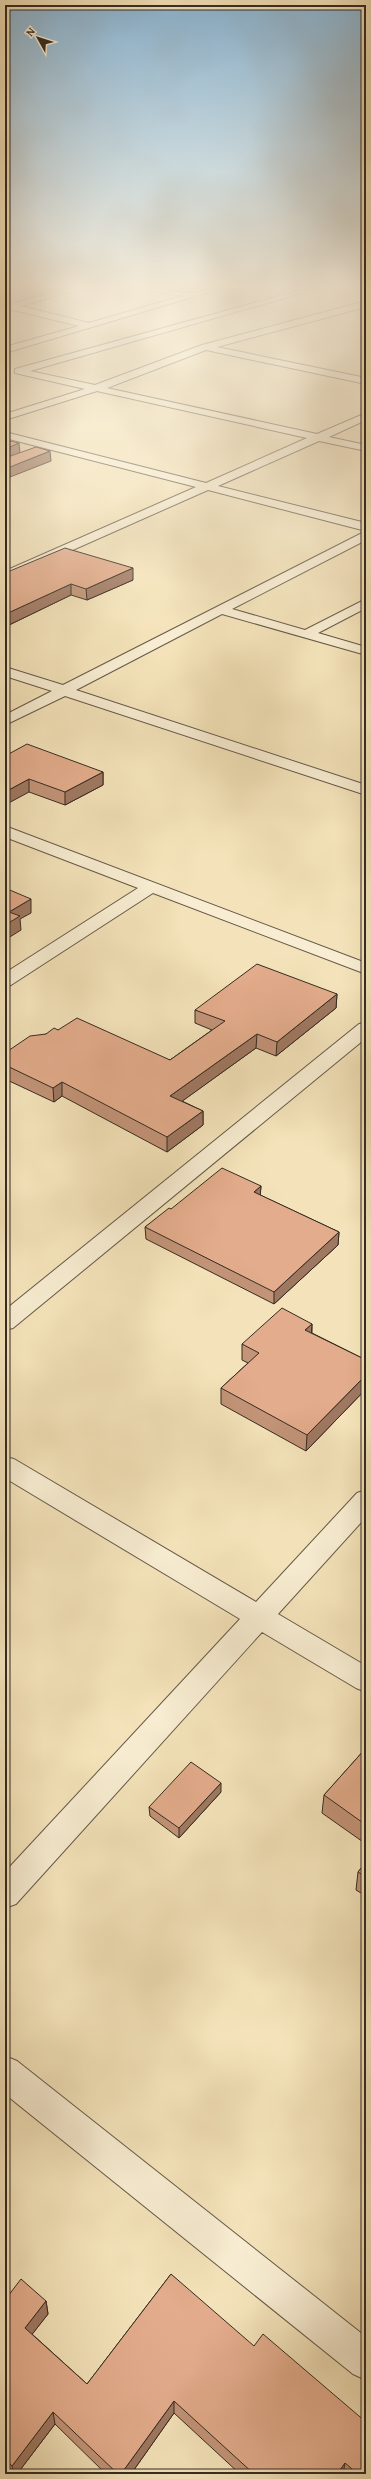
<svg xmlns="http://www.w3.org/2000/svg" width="371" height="2479" font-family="'Gentium Book Plus',serif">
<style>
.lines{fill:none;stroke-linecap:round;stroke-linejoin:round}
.minor-casing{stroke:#655947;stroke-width:2}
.minor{fill:#f8edd2;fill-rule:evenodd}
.wall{fill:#c39478;stroke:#352b21}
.shaded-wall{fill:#9f7862;stroke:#352b21}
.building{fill:#e3ac8c;stroke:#352b21}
</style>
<rect width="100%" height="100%" fill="#f4e3ba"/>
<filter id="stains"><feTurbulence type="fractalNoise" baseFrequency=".005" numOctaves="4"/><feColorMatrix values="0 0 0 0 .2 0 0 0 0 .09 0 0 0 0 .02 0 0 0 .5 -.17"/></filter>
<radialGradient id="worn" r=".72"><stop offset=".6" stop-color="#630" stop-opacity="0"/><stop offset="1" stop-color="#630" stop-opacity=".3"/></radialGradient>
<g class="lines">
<defs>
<path id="minor" d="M70,288H82L21,306L89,323L182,296L150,290L149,288C163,288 180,294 193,293C204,292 212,286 223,288L5,353V347L79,326L5,308V302L10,304Z
M308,288H320L30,371L95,385L202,345L366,301V307L217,347L366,378V384L206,350L107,388L317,434L366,413V420L329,437L366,445V451L319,441L218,486L366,523V531L208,490L5,580V571L196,487L5,438V432L206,483L307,438L97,391L5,420V414L85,389L15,373V369Z
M366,531V540L232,609L305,630L366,599V608L318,633L366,647V655L222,614L76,690L366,785V795L65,696L5,725V715L52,691L5,676V667L63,685Z
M5,826L366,963V974L153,893L11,985L5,987V973L138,888L5,837Z
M366,1022V1038L13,1328L5,1330V1310L359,1024Z
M5,1457L14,1459L256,1602L357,1493L366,1490V1517L278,1614L366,1666V1692L356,1688L262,1632L16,1904L5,1908V1872L240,1619L5,1478Z
M5,2056L17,2061L366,2337V2380L353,2374L5,2094Z"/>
</defs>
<use href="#minor" class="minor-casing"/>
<use href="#minor" class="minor"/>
</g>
<path class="wall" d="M5,573L133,580L87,600L71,595L9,625L5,624Z
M5,756L103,772V785L65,805L29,792Z
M337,994L336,1008L276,1056L256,1048L182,1101L203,1111V1125L167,1152L62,1096L54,1102L5,1079V1053L46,1034L58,1030L170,1060L212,1030L195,1023V1010Z
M261,1186L260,1195L339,1232L338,1245L274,1304L146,1239L145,1227L171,1209Z
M312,1324V1333L366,1360V1389L306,1451L221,1404V1388L248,1363L242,1360V1344Z
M366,1748V1844L322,1813L324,1795Z
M221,1792L179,1838L150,1816L149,1807Z
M366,1862V1896L356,1890L358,1872Z
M171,2274L366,2474H240L174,2413L131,2474H106L55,2424L17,2474H10L5,2469V2300L46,2301L48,2314L32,2334L87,2384Z"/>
<path class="shaded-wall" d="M19,443L20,453L5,459V449Z
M50,451L51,461L5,479V469Z
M133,568V580L87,600L86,589Z
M71,584V595L9,625L8,613Z
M103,772V785L65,805V792Z
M29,779V792L5,805V792Z
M31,899V913L20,919L21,930L5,940V925L9,912Z
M337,994L336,1008L276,1056L277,1042Z
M257,1034L256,1048L170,1110V1096Z
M62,1082V1096L54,1102L53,1088Z
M203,1111V1125L167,1152V1137Z
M261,1186L260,1199L254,1192Z
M339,1232L338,1245L274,1304V1292Z
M312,1324L311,1339L305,1330Z
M366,1375V1389L306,1451L307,1435Z
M7,1538L9,1554L5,1557V1540Z
M221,1783V1792L179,1838V1828Z
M46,2301L48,2314L27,2341L25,2328Z
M174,2401V2413L131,2474H121Z
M53,2412L55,2424L17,2474H14L12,2466Z
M345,2463L343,2474H337Z"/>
<path class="building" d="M5,440L19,443L5,449Z
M36,447L50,451L5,469V458Z
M65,548L133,568L86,589L71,584L8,613L5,612V573Z
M27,744L103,772L65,792L29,779L5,792V756Z
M5,888L31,899L9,912L20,916L5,925Z
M257,964L337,994L277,1042L257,1034L170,1096L203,1111L167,1137L62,1082L53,1088L5,1065V1053L30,1036L46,1034L54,1028L58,1030L77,1018L170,1060L225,1021L195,1010Z
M222,1168L261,1186L254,1192L339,1232L274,1292L145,1227L169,1208L171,1209Z
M282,1308L312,1324L305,1330L366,1360V1375L307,1435L221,1388L259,1353L242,1344Z
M366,1748V1825L324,1795Z
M191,1762L221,1783L179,1828L149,1807Z
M366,1862V1877L358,1872Z
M171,2274L254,2346L263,2334L366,2422V2474H358L345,2463L337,2474H254L174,2401L121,2474H118L53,2412L12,2466L5,2459V2300L21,2279L46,2301L25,2328L87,2384Z"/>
<linearGradient id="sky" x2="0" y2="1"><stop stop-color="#8bb7d6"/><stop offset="0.45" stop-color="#faf2e0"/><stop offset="1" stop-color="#faf2e0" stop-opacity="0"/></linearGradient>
<rect width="371" height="635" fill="url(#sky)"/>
<rect width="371" height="2479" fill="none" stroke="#f4e3ba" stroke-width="20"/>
<rect x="6" y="6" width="359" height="2467" fill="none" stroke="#352b21" stroke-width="2"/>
<rect x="10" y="10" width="351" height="2459" fill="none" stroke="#352b21"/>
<g transform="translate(38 38) rotate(309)" stroke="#f8edd2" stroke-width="3" paint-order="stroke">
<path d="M0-3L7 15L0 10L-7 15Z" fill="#352b21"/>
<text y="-6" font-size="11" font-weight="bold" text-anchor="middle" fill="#352b21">N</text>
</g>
<rect width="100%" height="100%" filter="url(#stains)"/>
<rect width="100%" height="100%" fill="url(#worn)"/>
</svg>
